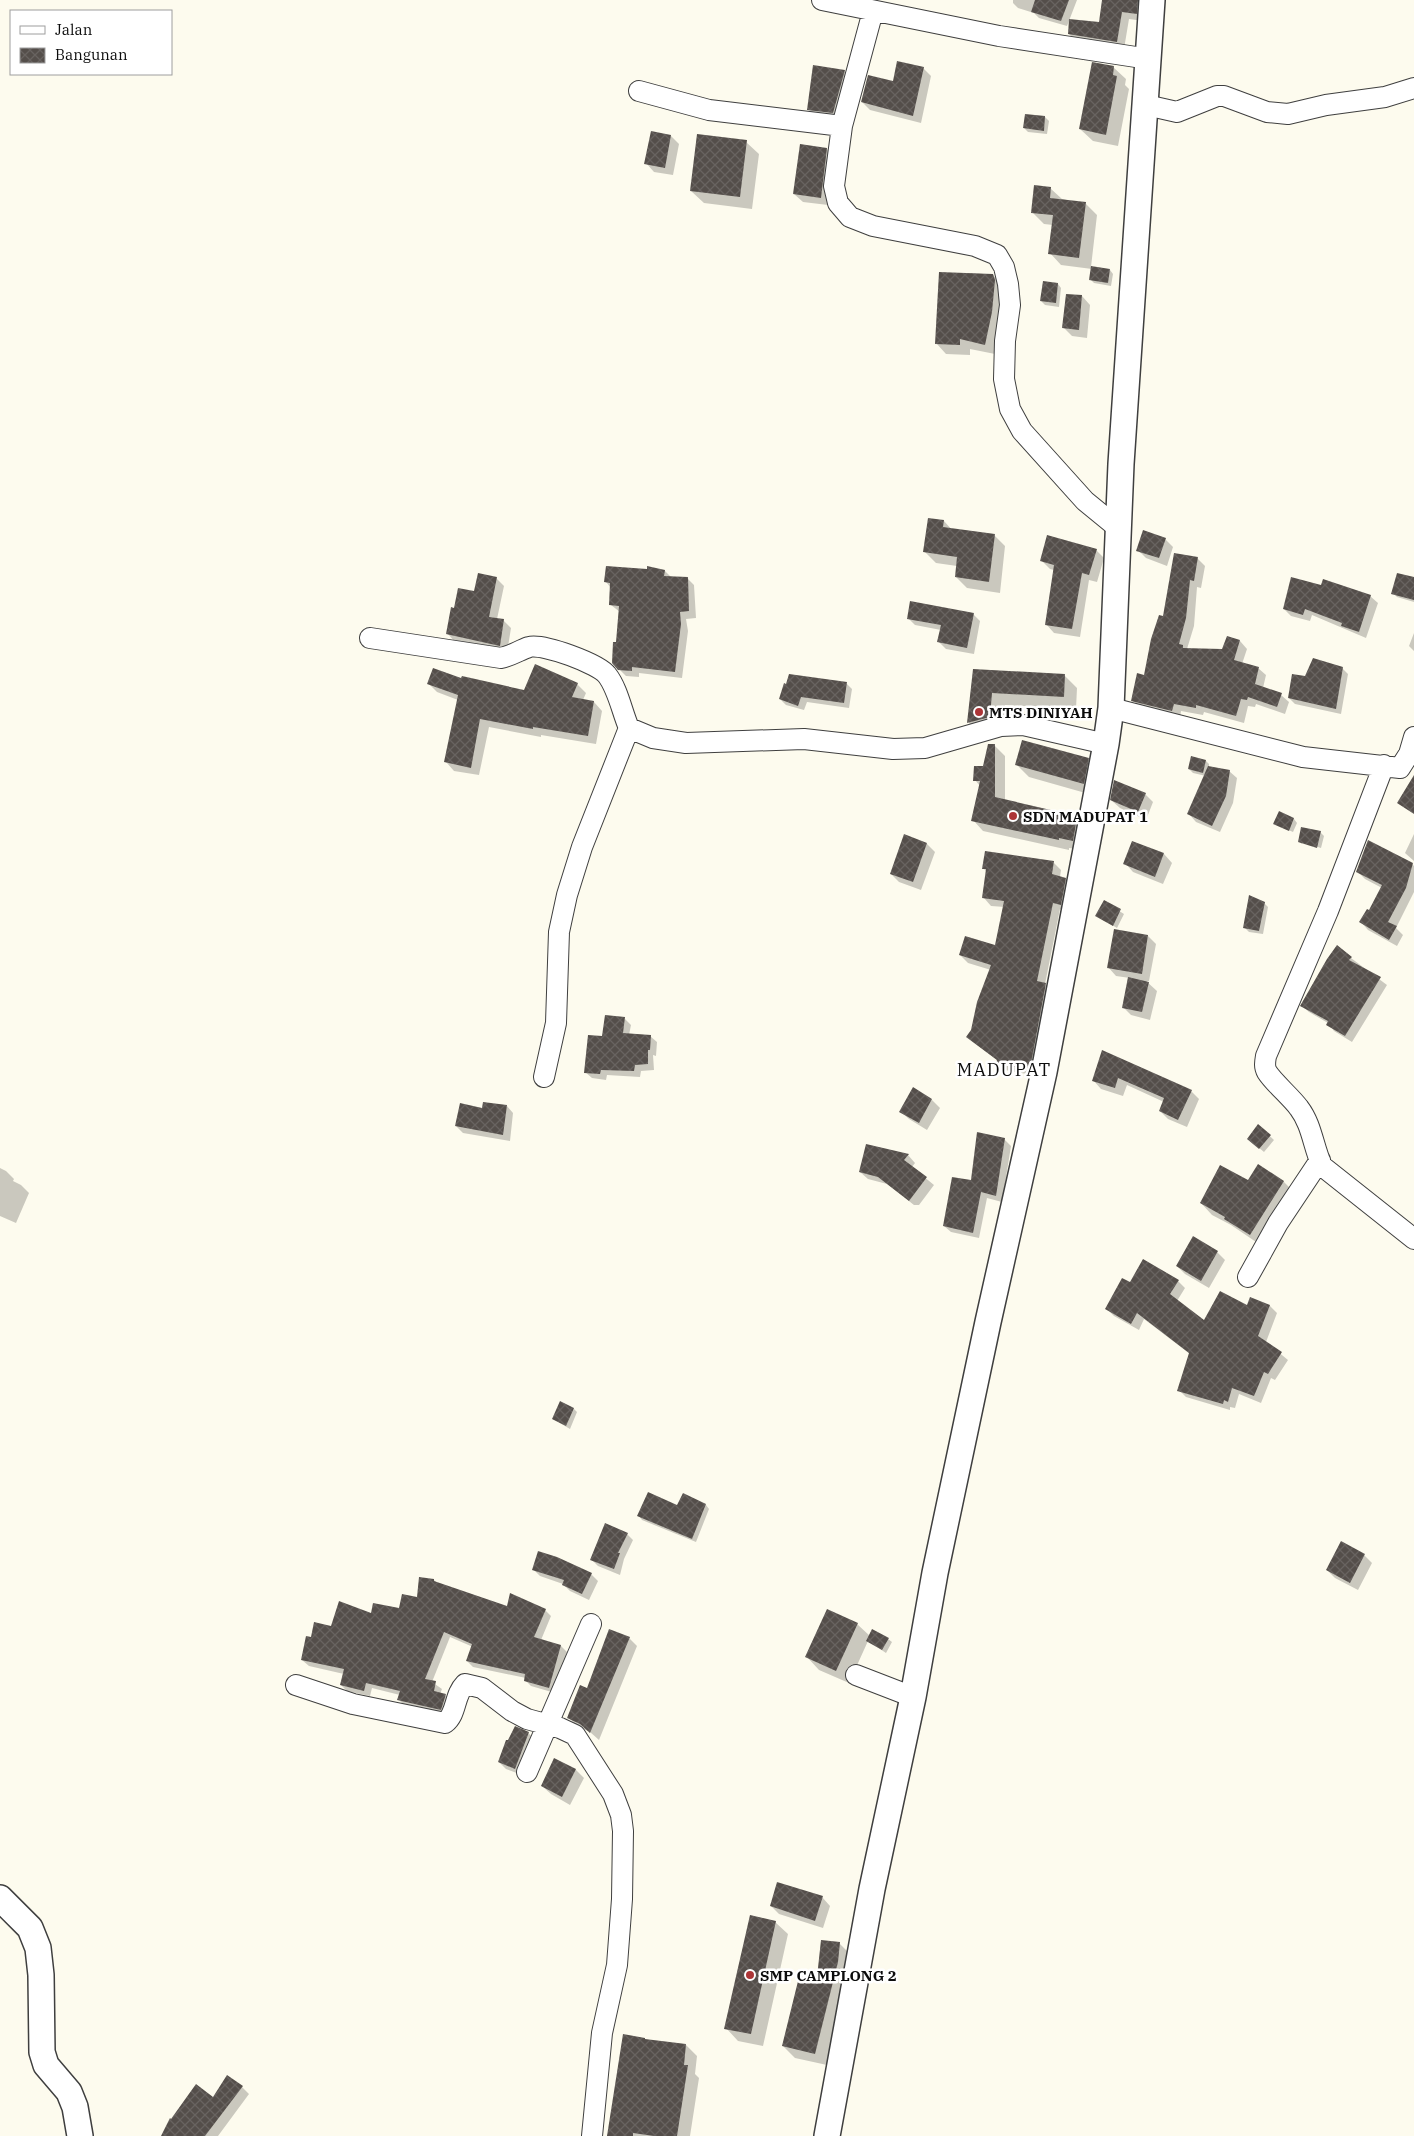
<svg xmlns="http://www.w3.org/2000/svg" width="1414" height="2136" font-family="'IBM Plex Serif',serif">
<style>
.shadow{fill:#0003}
.building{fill:url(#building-cross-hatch)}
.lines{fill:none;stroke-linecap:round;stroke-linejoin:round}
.minor-casing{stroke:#3f3f3f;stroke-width:22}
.tertiary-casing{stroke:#3f3f3f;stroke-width:28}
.minor{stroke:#fff;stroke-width:20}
.tertiary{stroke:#fff;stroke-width:25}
.poi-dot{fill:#ac3537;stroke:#fff;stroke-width:2}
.labels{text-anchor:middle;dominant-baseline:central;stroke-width:5;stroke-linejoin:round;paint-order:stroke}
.poi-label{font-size:15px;font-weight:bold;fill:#0c0c0c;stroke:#fff;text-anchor:start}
.quarter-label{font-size:18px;letter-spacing:1px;fill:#0c0c0c;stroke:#fff}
</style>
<defs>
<pattern id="building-cross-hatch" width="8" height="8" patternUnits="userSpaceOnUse" patternTransform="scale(1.25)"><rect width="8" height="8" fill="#544e4a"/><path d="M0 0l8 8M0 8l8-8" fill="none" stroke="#686360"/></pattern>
</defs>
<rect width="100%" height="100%" fill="#fdfbee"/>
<path class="shadow" d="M1013,0H1077L1067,26L1039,18L1034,13L1018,8L1013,3Z
M1103,0H1146L1144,21L1129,19L1124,49L1076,42L1069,34L1100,24Z
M1113,67L1126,79L1125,85L1129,89L1118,146L1093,141L1080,129Z
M923,68L931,76L921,123L870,110L862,102L894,82Z
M844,71L852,79L841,120L817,118L808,109Z
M1045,117L1049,121L1047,134L1028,132L1024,128Z
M671,136L679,144L673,175L654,172L646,163Z
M746,142L759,154L752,209L704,203L691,191Z
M827,149L835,157L828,205L803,202L794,194Z
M1050,188L1062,199L1086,204L1097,215L1091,267L1110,270L1113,274L1111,286L1094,283L1090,279L1092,269L1061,265L1050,253L1053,225L1044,224L1033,213Z
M971,273L993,275L1004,286L995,354L970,349V355L946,354L936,343Z
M1058,284L1061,288L1059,307L1045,305L1041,301Z
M1082,296L1090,305L1087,338L1072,336L1064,328Z
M944,521L952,530L994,535L1005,546L1000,593L967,588L956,577L957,566L936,563L925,552Z
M1165,539L1173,547L1167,566L1146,558L1138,550Z
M1096,550L1104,558L1097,582L1089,580L1080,637L1054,633L1046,624L1054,570L1050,569L1042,561Z
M1197,558L1205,566L1201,588L1197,587L1194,626L1187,649L1223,650L1228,637L1240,641L1247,649L1242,664L1258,668L1266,675L1263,688L1281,695L1289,702L1285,714L1256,704L1255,707L1248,706L1244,723L1204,712L1203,715L1181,711L1180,718L1141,708L1133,701L1146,676L1164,617Z
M665,571L671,577L687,578L694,585L696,618L686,619L688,631L682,678L639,673V677L626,676L613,663L617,643L620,612L611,605V588L606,582Z
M496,578L504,586L497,619L503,620L511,628L507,653L455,642L448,634L455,609Z
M1414,579V602L1397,597L1393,593Z
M1322,587L1370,596L1378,603L1366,638L1312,615L1310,621L1291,616L1284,609Z
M973,614L980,621L974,654L946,649L939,642L941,630L915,625L908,618Z
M1414,633V651L1409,646Z
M1342,668L1348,674L1341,714L1295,704L1289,698L1306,677Z
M974,671L1064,675L1077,688L1076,709L1005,705L1002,729L981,735L969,723Z
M462,680L525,691L577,684L586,693L583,700L594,702L602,711L596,744L541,735V737L489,727L479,775L454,771L446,762L458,700L437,692L429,684Z
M846,683L852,689L849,708L807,702L804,710L786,705L780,699Z
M994,745L1005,756V801L1055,812L1059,816L1077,820L1087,830L1083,850L1069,848V850L983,831L973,820L980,786L975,780L984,767Z
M1088,759L1101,772L1096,796L1029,777L1017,765Z
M1206,761L1209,764V768L1229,771L1237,778L1233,803L1220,832L1196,822L1189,814L1206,776L1193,773L1189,769Z
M1145,794L1153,802L1146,820L1120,808L1111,800Z
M1294,819L1297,823L1293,832L1275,824Z
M1320,832L1324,836L1321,848L1302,842V844L1299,841Z
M1414,834V861L1405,853Z
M905,836L927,844L935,852L921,890L899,882L891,874Z
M1133,842L1164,854L1172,863L1163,884L1133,872L1125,863Z
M1054,863L1061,870L1060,877L1065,879L1073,886L1068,911L1060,909L1045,984L1053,992L1037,1076L1005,1070L998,1061L967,1037L972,1031L991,970L968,963L960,955L996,947L1005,907L991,906L984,898L987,872L983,868Z
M1412,864L1414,866V892L1396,928L1403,935L1397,946L1368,930L1361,922L1369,912L1382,888L1365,879L1357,871Z
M1105,902L1124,914L1117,928L1097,916Z
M1264,903L1268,907L1263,934L1249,932L1245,928Z
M1148,936L1156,944L1149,981H1146L1157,991L1150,1020L1131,1015L1123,1007L1130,978L1116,976L1108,967Z
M1351,958L1387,985L1352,1042L1334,1031L1328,1023L1309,1012L1302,1006Z
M625,1019L631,1025L629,1035L650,1036L657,1042L656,1056L653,1055L654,1070L641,1071L640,1077L607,1075L606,1080L592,1078L585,1072L604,1037Z
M1102,1052L1191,1091L1199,1099L1187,1127L1168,1119L1160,1111L1164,1102L1127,1085L1123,1096L1101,1089L1093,1080Z
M932,1100L940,1108L927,1130L909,1119L900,1111Z
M507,1106L513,1113L510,1141L463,1133L456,1126L483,1110Z
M1259,1126L1274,1140L1264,1152L1252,1142Z
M1004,1139L1011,1146L1002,1202L987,1198L979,1238L951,1232L944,1226L972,1182Z
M867,1145L908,1155L915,1163L912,1167L934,1185L919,1205H914L887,1184L868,1179L860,1172Z
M1258,1166L1284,1182L1295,1193L1262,1246L1231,1225L1212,1215L1201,1203L1249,1181Z
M0,1168L6,1171L14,1179L13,1181L21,1185L29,1193L16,1223L0,1216Z
M1193,1238L1217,1252L1225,1260L1209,1288L1185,1274L1177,1266Z
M1178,1281L1185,1288L1177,1301L1204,1322L1248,1307L1251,1299L1270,1306L1277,1313L1266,1342L1288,1360L1275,1380L1271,1378L1261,1403L1239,1394L1235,1408L1230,1407V1410L1186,1397L1179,1390L1190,1354L1144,1319L1139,1330L1114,1316L1107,1309L1130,1284Z
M574,1409L577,1412L570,1429L553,1419Z
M683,1494L706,1505L709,1509L696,1542L642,1520L639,1516L678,1507Z
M627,1534L633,1540L624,1559L620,1575L598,1566L592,1560Z
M1364,1555L1372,1563L1358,1590L1335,1578L1327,1570Z
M534,1570L591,1574L598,1581L589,1600L570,1591L563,1584L540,1576Z
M434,1580L437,1583L508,1607L545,1610L551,1616L541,1640L561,1646L567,1652L555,1693L531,1686L525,1680L526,1678L473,1667L467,1661L473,1647L450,1637L432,1682L442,1689L440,1694L445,1695L451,1701L447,1715L405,1706L399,1700L400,1695L372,1688L370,1696L347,1691L341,1685L344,1674L309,1666L302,1660L312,1638L332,1627L372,1614L400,1610L418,1599Z
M857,1624L870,1636L888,1639L892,1642L886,1653L868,1641L849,1683L819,1670L807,1657Z
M629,1638L637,1646L599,1740L590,1732L577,1726L569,1718L588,1690Z
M528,1733L535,1739L522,1775L506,1769L499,1762Z
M555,1759L576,1770L584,1778L570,1805L551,1794L542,1786Z
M822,1897L830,1906L823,1928L779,1914L771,1906Z
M775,1922L788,1934L763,2046L738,2041L726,2028Z
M839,1943L851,1955L849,1974L827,2065L795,2058L783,2046L818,1978Z
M646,2041L686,2045L697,2056L695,2074L699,2078L690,2136H607Z
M242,2087L249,2094L218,2136H163L213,2098Z"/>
<path class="building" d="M1035,0H1069L1061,21L1031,12Z
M1102,0H1138L1137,14L1122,12L1117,42L1068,34L1069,19L1099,22Z
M897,61L924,67L913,116L861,102L868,75L893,81Z
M1092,62L1114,66L1113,75L1117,76L1106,135L1079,129Z
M813,65L845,70L833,113L807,110Z
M1025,114L1045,116L1044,131L1023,128Z
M651,131L671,135L665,168L644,164Z
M697,134L747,140L740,197L690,191Z
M800,144L827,148L821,198L793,194Z
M1034,185L1051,187L1050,198L1086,202L1079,258L1048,254L1053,215L1031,213Z
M1091,266L1110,269L1108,283L1089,280Z
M939,272L993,274L995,280L992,312L985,345L960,339V345L935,344Z
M1043,281L1058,283L1056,303L1040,301Z
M1066,294L1082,295L1079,330L1062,328Z
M928,518L944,520L943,527L995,534L989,582L955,577L957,557L923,552Z
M1143,530L1166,538L1159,558L1136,551Z
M1047,535L1097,549L1089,575L1082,573L1072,629L1045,625L1054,565L1040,561Z
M1174,553L1198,557L1194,581L1190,580L1186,618L1179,644L1183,645V648L1222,649L1227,636L1240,640L1234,660L1259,667L1255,684L1282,693L1277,707L1248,697L1247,700L1241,699L1236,716L1196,705V708L1174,704L1172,711L1131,701L1137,673L1144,675L1151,639L1159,615L1163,616Z
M606,566L647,569V566L665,570L664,576L688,577L689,611L680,612L681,624L675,672L632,667V671L618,670L612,663L613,642H616L619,606L609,605L610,583L604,582Z
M478,573L497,577L489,617L504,619L500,646L446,634L451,607L454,608L458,588L474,591Z
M1397,573L1414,577V600L1391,594Z
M1291,577L1321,585L1323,579L1371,595L1359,632L1341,626L1342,623L1305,609L1303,615L1283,609Z
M910,601L974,613L967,648L937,642L941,625L907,619Z
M1313,658L1343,667L1336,709L1288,698L1292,674L1305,676Z
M535,664L578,683L572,697L594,701L588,736L533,727V729L480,719L471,768L444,762L458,695L427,684L433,668L461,678L462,676L524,690Z
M973,669L1065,674L1064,697L992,693L990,717L967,723Z
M789,674L847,682L844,703L801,697L798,706L779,699L784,683L786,684Z
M1022,740L1089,758L1084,784L1015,765Z
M988,744H995V797L1055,811L1054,814L1077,818L1073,841L1059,838V840L971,821L980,781H973L974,766H983Z
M1191,756L1206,760L1203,773L1188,769Z
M1208,766L1230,770L1226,796L1212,826L1187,814Z
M1414,775V814L1397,803Z
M1114,780L1146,793L1138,812L1110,800Z
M1279,811L1294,818L1289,831L1273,824Z
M1301,827L1321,831L1317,848L1298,842Z
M904,834L927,843L913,882L890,874Z
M1368,840L1413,863L1406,888L1388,922L1397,926L1389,940L1359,922L1367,909L1369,910L1382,885L1356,872Z
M1132,841L1164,853L1155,877L1123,864Z
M985,851L1054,861L1052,874L1066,878L1061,905L1053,903L1037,981L1046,983L1030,1069L996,1063L997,1060L966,1037L971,1030L977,1002L991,965L959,955L965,936L995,945L1004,901L982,898L986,869H982Z
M1249,895L1265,902L1259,931L1243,928Z
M1104,900L1121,909L1113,926L1095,916Z
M1114,929L1148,935L1142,974L1107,968Z
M1337,945L1352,957L1349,960L1381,977L1345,1036L1326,1025L1328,1021L1300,1006L1327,959Z
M1128,977L1149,982L1142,1012L1122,1008Z
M605,1015L625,1017L623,1033L651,1035L650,1050H648V1064L635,1065L634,1071L601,1070L600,1074L584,1073L588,1035L602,1036Z
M1102,1050L1192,1090L1178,1120L1159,1111L1164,1098L1118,1078L1115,1088L1092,1081Z
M913,1087L932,1099L919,1123L899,1112Z
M483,1102L507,1105L503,1135L455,1126L460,1103L482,1108Z
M1258,1124L1271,1135L1259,1149L1247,1139Z
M977,1132L1005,1138L996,1196L981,1192L973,1233L943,1226L952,1177L971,1180Z
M866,1144L909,1154L904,1160L927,1177L909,1201L878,1177L859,1172Z
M1258,1164L1284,1181L1250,1235L1224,1219L1225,1217L1200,1203L1220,1165L1248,1180Z
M1193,1236L1218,1251L1201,1281L1176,1266Z
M1143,1259L1179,1280L1170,1294L1204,1320L1220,1291L1247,1305L1250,1297L1270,1305L1258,1336L1282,1352L1268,1374L1264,1372L1254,1396L1232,1388L1228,1402L1224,1400L1223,1404L1177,1391L1189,1353L1137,1313L1131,1324L1105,1309L1122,1278L1130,1282Z
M560,1401L574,1408L566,1426L552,1419Z
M648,1492L677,1505L683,1493L706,1504L692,1539L637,1516Z
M605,1523L628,1533L618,1553H620L614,1569L590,1560Z
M1341,1541L1365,1554L1350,1583L1326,1570Z
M538,1551L557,1557L592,1573L582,1594L562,1585L564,1580L532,1570Z
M419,1577L434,1579V1581L507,1606L510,1593L546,1609L534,1637L561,1645L549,1688L524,1681L525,1674L466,1661L472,1644L444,1632L425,1679L436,1681L434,1691L446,1694L441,1710L397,1700L400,1691L366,1683L364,1691L340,1685L344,1669L301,1660L306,1636L311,1637L314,1622L331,1626L339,1601L371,1613L373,1603L399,1608L402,1594L417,1597Z
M827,1609L858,1623L836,1671L805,1657Z
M609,1629L630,1637L590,1733L580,1724L567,1718L580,1685L587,1688Z
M872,1629L889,1638L882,1650L866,1641Z
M515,1726L529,1732L515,1769L498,1762L506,1740H508Z
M554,1758L576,1769L562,1797L541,1786Z
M777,1882L823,1896L815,1921L770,1906Z
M750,1915L776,1921L751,2034L724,2029Z
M821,1940L840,1942L838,1962L815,2054L782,2046L800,1973L817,1977Z
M623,2034L645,2038V2039L686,2044L684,2065H688L677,2136H654L633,2133V2136H607Z
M227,2075L243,2086L205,2136H161L170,2118L171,2119L196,2084L213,2097Z"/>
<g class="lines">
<defs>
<path id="minor" d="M822,0L999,36L1149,59
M873,11L842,126L834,186L838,203L850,217L873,226L975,246L997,255L1004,267L1008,284L1010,305L1005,341L1004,379L1010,409L1022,431L1085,501L1118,528
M639,91L709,110L842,126
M1146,105L1177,112L1217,96H1224L1267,112L1288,114L1326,105L1385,97L1414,88
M370,638L501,658C511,656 520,650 529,647C543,643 599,664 607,675C618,689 622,712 629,728L653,738L686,743L804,739L893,749L925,748L1001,726L1023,725L1106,744
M1111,708L1303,757L1400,768L1409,754L1414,737
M1384,765L1328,911L1266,1056C1265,1062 1264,1067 1267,1072C1273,1082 1291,1097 1299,1108C1312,1125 1313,1146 1322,1166L1414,1239
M544,1077L556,1023L559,932L567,895L582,847L629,728
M1248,1277L1278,1223L1320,1160
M856,1675L913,1697
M296,1685L353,1704L445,1723C457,1714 454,1695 465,1684L482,1688L512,1711L527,1719L560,1728L575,1735L613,1794L621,1815L623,1831L622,1899L617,1965L602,2033L592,2136
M527,1772L591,1624"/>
<path id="tertiary" d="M0,1898L30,1928L38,1948L41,1975L42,2052L46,2065L69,2092L75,2107L80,2136
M827,2136L872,1889L913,1697L935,1573L988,1322L1044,1072L1106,744L1111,708L1121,464L1152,0"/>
</defs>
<use href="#minor" class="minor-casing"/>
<use href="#tertiary" class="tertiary-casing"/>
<use href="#minor" class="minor"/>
<use href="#tertiary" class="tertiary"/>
</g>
<g class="poi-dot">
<circle cx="979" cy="712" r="5"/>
<circle cx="1013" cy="816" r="5"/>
<circle cx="750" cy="1975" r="5"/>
</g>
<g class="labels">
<g class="poi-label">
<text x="989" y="712">MTS DINIYAH</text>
<text x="1023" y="816">SDN MADUPAT 1</text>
<text x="760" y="1975">SMP CAMPLONG 2</text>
</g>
<g class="quarter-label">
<text x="1004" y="1069">MADUPAT</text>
</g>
</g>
<rect x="10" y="10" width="162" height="65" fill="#ffffff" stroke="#9e9e9e"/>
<rect x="20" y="26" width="25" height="8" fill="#ffffff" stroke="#9e9e9e"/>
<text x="55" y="35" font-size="15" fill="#0c0c0c">Jalan</text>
<rect x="20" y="48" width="25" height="15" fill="url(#building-cross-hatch)" stroke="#9e9e9e"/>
<text x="55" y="60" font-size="15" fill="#0c0c0c">Bangunan</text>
</svg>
